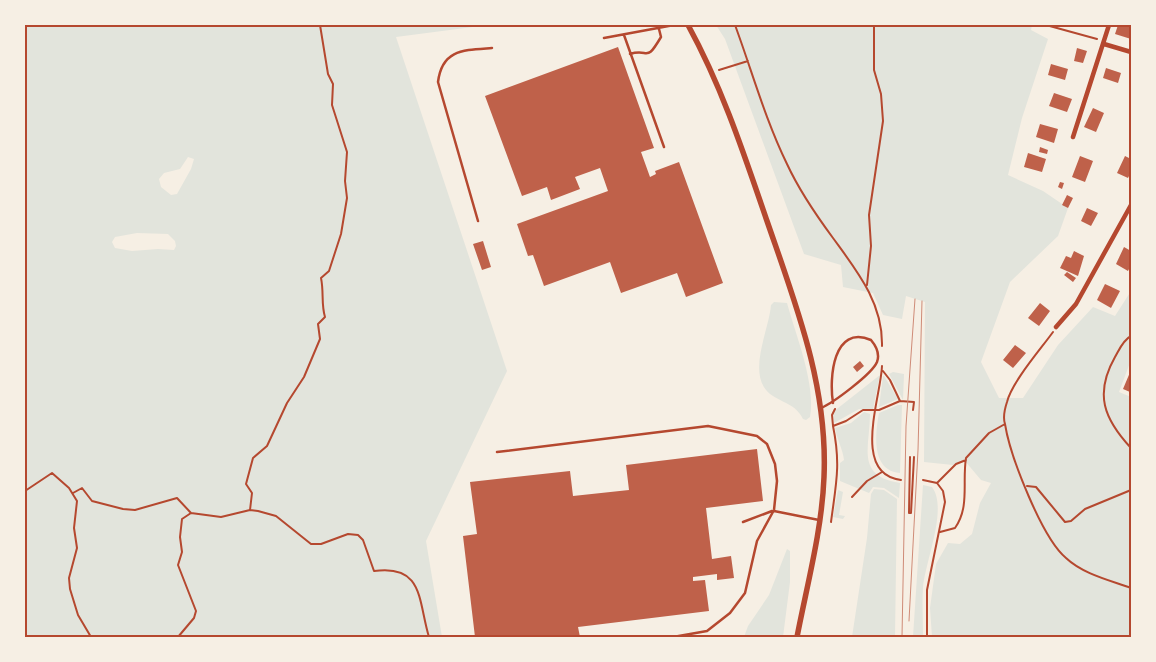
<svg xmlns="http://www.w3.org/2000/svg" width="1156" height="662" font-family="'Source Sans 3',sans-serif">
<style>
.green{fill:#e2e4dc;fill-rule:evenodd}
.building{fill:#bf614a}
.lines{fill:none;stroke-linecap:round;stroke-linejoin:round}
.path{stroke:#b5482f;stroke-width:2}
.service{stroke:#b5482f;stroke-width:2.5}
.minor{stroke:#b5482f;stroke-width:4.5}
.tertiary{stroke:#b5482f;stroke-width:5.5}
.tram{stroke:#cf8b77;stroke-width:1}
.neatline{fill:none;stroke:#b5482f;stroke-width:2}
</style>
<rect width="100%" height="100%" fill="#f6efe4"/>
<path class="green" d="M25,25H488L396,37L507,371L426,541L442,637H25ZM188,157L194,159L191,169L177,194L171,195L161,187L159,179L164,173L180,169ZM137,233L168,234L175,241L176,246L174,250L158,249L132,251L115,248L112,242L115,237Z
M716,25H1032L1031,30L1048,39L1022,118L1008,175L1043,191L1068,208L1058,236L1010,282L981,362L999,398H1023L1058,345L1093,307L1115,316L1131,291V360L1119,392L1131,397V637H932L930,608L936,564L948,543L960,544L972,534L980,503L991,483L981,480L965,461L953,465L924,462L925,302L906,296L902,319L883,315L873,293L843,287L841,265L804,254L725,39Z
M774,302L787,303C796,336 816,384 810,417L806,420L803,419C796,404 782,403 770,394C746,374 769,331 771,305Z
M893,372L904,374L903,400L889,374Z
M880,375L873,409H859L834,423L833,412Z
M884,376L898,399L879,407L883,376Z
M898,405H902L900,473C871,471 875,434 879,413Z
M864,412L870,414C870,447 855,476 900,483L899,498L884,488L873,487L869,493L840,481V463L844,460C843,450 837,439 835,428L851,423Z
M923,485L932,487C948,508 926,559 923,587C922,603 923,620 923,637H913Z
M874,489L884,490L897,499L895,637H852L867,538L871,494Z
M838,490L843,492L839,515L845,516L843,519L833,517Z
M787,549L790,551V582L783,637H744L748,626L769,595Z"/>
<path class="building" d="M1118,25H1131V39L1115,34Z
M618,47L654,148L641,152L650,177L656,174L655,171L679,162L723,283L686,297L677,273L621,293L610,262L544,286L533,255L528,256L517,224L608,191L600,168L575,177L580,189L551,200L547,187L522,196L485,96Z
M1077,48L1087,51L1083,63L1074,61Z
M1051,64L1068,69L1065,80L1048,75Z
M1106,68L1121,73L1118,83L1103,78Z
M1054,93L1072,99L1067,112L1049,106Z
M1093,108L1104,113L1096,132L1084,127Z
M1040,124L1058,129L1054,143L1036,137Z
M1040,147L1048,150L1047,154L1039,152Z
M1028,153L1046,159L1042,172L1024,167Z
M1080,156L1093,161L1085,182L1072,177Z
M1125,156L1131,159V172L1128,178L1117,173Z
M1060,182L1064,183L1062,189L1058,187Z
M1067,195L1073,198L1068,208L1062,205Z
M1087,208L1098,213L1091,226L1081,221Z
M483,241L491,267L482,270L473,244Z
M1124,247L1131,251V265L1128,271L1116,264Z
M1074,251L1084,256L1078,276L1060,268L1066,256L1071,258Z
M1067,272L1076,278L1073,282L1064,275Z
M1105,284L1120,291L1111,308L1097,300Z
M1040,303L1050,311L1039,326L1028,318Z
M1015,345L1026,353L1013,368L1003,360Z
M860,361L864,366L857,372L853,367Z
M1131,370V390L1130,392L1123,389Z
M757,449L763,501L706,508L712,559L731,556L734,578L717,580V574L693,577V581L705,580L709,611L578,627L580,637H475L463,536L477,534L470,482L570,471L573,496L629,490L626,465Z"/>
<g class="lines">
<path class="path" d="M735,25C752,71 765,119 787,164C799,190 816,215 833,238C857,271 883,303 882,346
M1046,25L1097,39
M719,70L748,61
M867,285L871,246L869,215L883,121L881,94L874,70V25
M1053,332C1040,350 1012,382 1007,402C1005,408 1003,418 1005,424C1010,456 1042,538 1066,558C1083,574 1109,580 1131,588
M1131,336C1123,340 1119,350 1115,357C1094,394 1104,419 1131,448
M882,366C881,397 851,474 901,480
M883,371L890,380L900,401
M833,426L832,415L835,409
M910,457L909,513H911L914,457
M923,480L937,483L943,491L945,502L927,590V637
M937,483L956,464L966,460
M1027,486L1036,487L1065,522L1071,521L1085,509L1131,490
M25,491L52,473L69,488L77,501L74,528L77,548L69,578L70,589L78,615L91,637
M73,493L82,488L92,501L123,509L135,510L177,498L191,513
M852,497L867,481L882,472
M250,510L252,493L246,484L253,458L267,446L287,403L304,377L320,339L318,324L325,317C321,304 324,292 321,278L329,271L341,234L347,198L345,181L347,152L332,105L333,84L328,74L320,25
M831,522C836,484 841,465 833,426L846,421L863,410H879L900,401L914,402L913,410
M940,532L955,528C970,507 962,482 966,458L989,433L1005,424
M178,637L194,618L196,611L178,565L182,552L180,537L182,519L191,513L221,517L250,510L258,511L276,516L311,544H321L348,534L358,535L363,540L374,571C424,564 418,601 429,637"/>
<path class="service" d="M624,35L664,147
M604,38L674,25
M630,54C650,48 645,64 661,37L659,29
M478,221L438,82C442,49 464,50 492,48
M821,408C833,403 872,374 877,362C880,354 876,346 871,340C833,324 829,378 833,403
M497,452L708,426L757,436L767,444L775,464L777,481L774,510L757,541L745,593L730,613L707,631L673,637
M774,511L819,520
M743,522L772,511"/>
<path class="minor" d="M1104,44L1131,52
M1073,137L1109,25
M1056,327L1076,304L1131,205"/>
<path class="tertiary" d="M688,25C722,87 744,154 767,221C796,305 828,386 824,477C822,530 807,585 797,637"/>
<path class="tram" d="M909,621L918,450L922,301
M902,637L906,426L915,299"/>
</g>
<rect width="1156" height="662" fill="none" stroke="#f6efe4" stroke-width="52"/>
<rect x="26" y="26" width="1104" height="610" class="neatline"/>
</svg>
